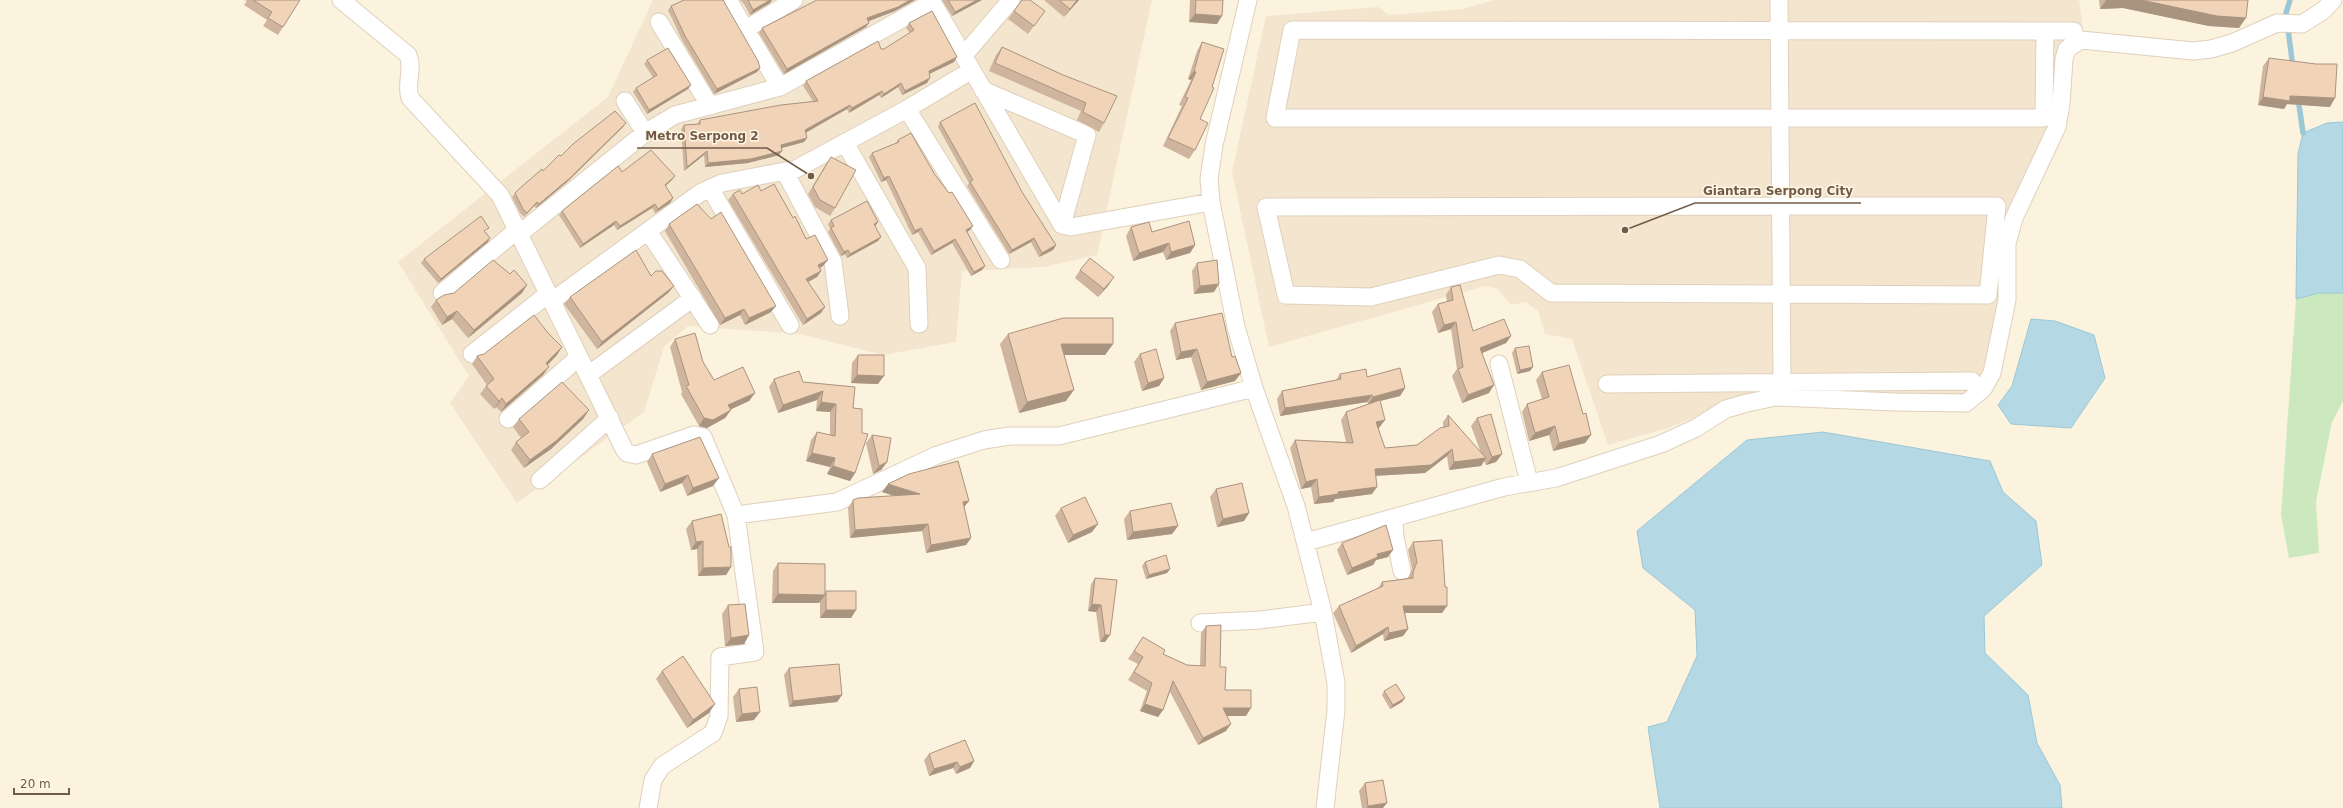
<svg xmlns="http://www.w3.org/2000/svg" width="2343" height="808" font-family="'DejaVu Sans',sans-serif">
<style>
.residential{fill:#f3e5ce}
.green{fill:#cbe8be}
.water{fill:#b4d9e4;stroke:#9bc7d6}
.lines{fill:none;stroke-linecap:round;stroke-linejoin:round}
.stream{stroke:#9bc7d6;stroke-width:5.5}
.minor-casing{stroke:#dfd0bb;stroke-width:19}
.minor{stroke:#fff;stroke-width:17}
.wall{fill:#cfb59d}
.shaded-wall{fill:#a99480}
.building{fill:#f1d3b7;stroke:#a99480}
.leader{fill:none;stroke:#715a47;stroke-width:1.5}
.callout-dot{fill:#715a47;stroke:#fff7e5;stroke-width:1.5}
.callout-label{font-size:12px;text-anchor:middle;font-weight:bold;fill:#715a47;stroke:#fff7e5;stroke-width:3;stroke-linejoin:round;paint-order:stroke}
</style>
<rect width="100%" height="100%" fill="#fcf3df"/>
<path class="residential" d="M653,0H1152L1097,255L1044,267L962,271L956,342L883,355L800,334L688,326L664,347L644,412L517,503L450,403L469,376L398,262L608,97Z
M1495,0H2079L2084,37L2070,41L2056,114L2010,216L2003,301L1985,381L1971,395H1754L1668,428L1608,445L1572,339L1545,334L1538,311L1526,302L1511,305L1498,289L1485,286L1269,347L1232,172L1266,16L1378,7L1389,15L1463,9Z"/>
<path class="green" d="M2319,293H2343V401L2332,422L2316,502L2319,553L2289,558L2281,515L2296,299Z"/>
<path class="water" d="M2343,122V293H2319L2296,299L2298,154L2303,133L2327,123Z
M2031,319L2055,321L2094,335L2105,378L2071,428L2011,424L1998,405L2012,386Z
M1823,432L1990,461L2003,492L2036,521L2042,565L1984,616L1985,653L2028,695L2037,743L2060,785L2062,808H1660L1648,727L1667,722L1697,656L1695,610L1643,568L1637,531L1747,440Z"/>
<g class="lines">
<path class="stream" d="M2290,0L2286,13L2293,68
M2298,98L2303,133"/>
<defs>
<path id="minor" d="M341,0L408,55C414,69 405,84 410,98L500,195L624,449L627,453L636,455L694,435L703,437L736,515L755,652L720,657L719,716L713,733L662,766L653,780L648,808
M728,0L780,87
M931,0L1062,225L1071,227L1211,202
M1248,0L1214,145L1209,179L1211,202L1236,327L1254,388L1296,506L1323,612L1336,683V710L1325,808
M1779,0L1782,383
M659,22L710,106
M746,29L794,0
M2045,31L2044,118H1275L1292,30L2074,31
M964,55L1011,0
M983,90L1087,135L1062,225
M625,101L645,133
M907,109L1001,260
M845,143L917,268L919,324
M785,172L833,262L840,316
M710,188L790,325
M1780,206H1997L1988,295L1551,293L1520,269L1499,265L1371,297L1286,295L1266,207Z
M648,231L710,325
M519,234L645,133L675,115L780,87L932,2
M442,293L517,230
M552,301L700,193L722,183L796,169L907,109L972,70
M472,354L548,294
M1499,364L1529,482
M588,375L693,298
M1607,384L1972,381
M508,419L579,357
M540,480L610,418
M736,515L837,502L937,455L984,440L1010,436H1059L1254,388
M1394,519L1395,537L1402,571
M1306,542L1504,487L1556,478L1661,444L1696,428L1726,409L1747,403L1776,397L1895,402L1966,403L1983,389L1992,373L2007,300V244L2014,218L2057,127L2061,104L2064,59L2067,49L2081,40L2193,51L2211,49L2232,43L2277,23L2302,24L2324,10L2333,0
M1200,623L1260,620L1323,612"/>
</defs>
<use href="#minor" class="minor-casing"/>
<use href="#minor" class="minor"/>
</g>
<path class="wall" d="M244,0H300L278,35L263,26L267,20L244,5L247,1Z
M740,0H772L770,3L750,15L744,4Z
M817,0H915L895,11L868,21L866,27L784,74L759,33L762,28Z
M942,0H982L952,16Z
M1044,0H1079L1064,17Z
M1190,0H1223L1217,24L1189,22Z
M2099,0H2248L2239,28L2209,26L2123,8L2100,9Z
M671,6L760,68L757,72L714,94L682,40L668,10Z
M1014,11H1045L1028,34L1008,19Z
M909,23L957,57L954,62L929,74L927,83L902,95L898,87L881,98L879,95L849,113L847,109L806,132L807,138L804,142L782,148L779,155L748,163L705,167L704,155L684,171L681,129L684,125L697,124L700,120L813,101L803,86L806,81L881,49H884L910,33L906,28Z
M1202,42L1200,119L1195,150L1189,159L1163,146L1182,106L1179,105L1191,80L1188,79L1197,51Z
M1002,47L1063,75L1104,123L1099,132L1077,120L1081,111L989,71L996,55Z
M2269,58L2330,107L2287,104L2284,109L2258,105L2263,66Z
M647,60L688,89L647,114L633,92L636,88L653,77L644,64Z
M940,122L1022,192L1056,245L1053,250L1039,257L1031,242L1009,254L967,186L969,183L938,127Z
M626,123L623,127L567,182L536,208L534,206L524,217L520,213L512,197L519,189L543,171L561,156Z
M898,140L935,175L970,230L967,232L985,266L982,270L971,276L952,243L931,255L918,232L912,235L886,180L881,182L869,157L872,153L895,144Z
M831,157L835,208L830,216L815,207L808,194L826,164Z
M622,172L672,180L665,186L673,198L670,203L655,213L652,208L617,230L614,225L580,248L559,215L562,211Z
M761,191L793,218L823,266L820,268L821,271L817,277L808,282L821,313L803,325L728,200L733,194H742Z
M831,220L878,222L875,227L878,241L847,258L845,254L841,256L828,232L830,229L828,224Z
M669,224L771,312L745,325L740,315L720,325L665,231Z
M1131,227L1152,232L1195,245L1190,253L1166,260L1163,252L1133,261L1126,236Z
M486,232L490,238L488,242L438,283L421,263L424,259Z
M1197,263L1214,292L1194,294L1192,271Z
M1080,270L1108,286L1098,297L1075,278Z
M510,274L527,285L522,293L468,338L452,319L442,325L431,307L436,300Z
M651,276L674,286L668,293L597,349L564,304L570,297Z
M1451,287L1473,331L1511,336L1506,343L1482,353L1489,393L1462,403L1452,376L1457,369L1451,329L1438,333L1432,312L1438,304L1447,302L1446,295Z
M1175,323L1232,357L1241,373L1235,381L1201,390L1191,357L1176,360L1170,331Z
M1008,334L1113,344L1105,355H1064L1066,401L1019,413L1000,344Z
M675,339L703,362L714,380L755,393L749,401L731,409L725,418L707,428L699,426L681,394L682,392L670,347Z
M1515,348L1533,367L1530,371L1517,374L1512,353Z
M1140,354L1164,378L1159,386L1142,391L1134,362Z
M557,355L547,365L543,375L501,412L496,407L494,409L480,394L487,385L472,364L477,356Z
M858,355L878,384L851,383L852,363Z
M1542,372L1583,414L1591,435L1585,443L1553,451L1549,435L1529,441L1522,412L1527,404L1542,399L1536,380Z
M1340,374L1367,377L1405,388L1400,396L1380,401L1379,428H1378L1385,448L1417,445L1443,427V422L1448,415L1481,453L1471,426L1477,418L1502,454L1496,462L1486,465L1484,461L1481,466L1449,470L1447,456L1425,473L1376,476L1372,494L1335,499L1333,502L1314,504L1311,487L1301,489L1290,448L1295,440L1346,442L1341,420L1346,412L1368,404L1367,402L1280,416L1277,399L1282,391L1336,380Z
M774,379L803,382L853,408L855,473L850,481L827,474L830,467L806,461L811,440L817,432L830,435V412L816,411L817,400L778,413L769,387Z
M589,410L583,419L551,449L524,468L511,450L516,442L521,438L513,427L519,419Z
M872,435L887,462L881,470L873,474L866,443Z
M652,454L713,486L687,496L682,483L660,492L647,462Z
M1216,489L1249,513L1244,521L1217,527L1210,497Z
M882,492L969,501L964,507L971,538L966,545L926,553L922,531L850,538L848,508L853,500L895,496Z
M1061,508L1092,532L1068,543L1055,516Z
M1130,511L1178,526L1172,534L1127,540L1124,519Z
M692,521L729,547L731,567L726,575L698,576L697,549L691,550L686,529Z
M1413,542L1445,587L1447,606L1442,613H1405L1408,629L1403,636L1384,641L1383,634L1351,653L1333,613L1339,606L1378,588L1382,582L1408,578L1412,569L1408,550Z
M1342,543L1388,557L1376,560L1373,565L1347,575L1337,550Z
M1145,562L1170,569L1167,573L1146,579L1142,566Z
M778,563L825,593L826,591L856,610L851,618H820V601L819,603H772L773,571Z
M1095,578L1117,580L1105,642H1100L1096,612L1088,611L1091,584Z
M728,605L749,635L744,644L725,646L722,614Z
M1206,626L1220,667L1225,690L1246,716H1227L1226,731L1198,745L1170,692L1163,710L1158,717L1140,711L1147,691L1128,680L1138,664L1128,659L1143,637L1163,654L1187,665L1200,666L1201,633Z
M789,668L842,695L837,702L789,707L784,675Z
M662,671L709,713L687,728L656,679Z
M739,689L754,720L736,722L733,697Z
M1384,691L1405,698L1402,702L1390,709L1382,695Z
M929,754L974,761L970,768L956,774L953,768L929,776L924,760Z
M1365,783L1383,808H1362L1359,791Z"/>
<path class="shaded-wall" d="M770,0H772L770,3L750,15L753,10Z
M910,0H915L895,11L864,23L867,18Z
M977,0H982L952,16L955,12Z
M1077,0H1079L1064,17L1070,9Z
M2106,0H2141L2246,18L2239,28L2209,26L2123,8L2100,9Z
M1195,14L1222,16L1217,24L1189,22Z
M869,23L866,27L784,74L787,69Z
M957,57L954,62L925,76L929,71Z
M760,68L757,72L714,94L717,89Z
M1194,71L1196,72L1191,80L1188,79Z
M930,78L927,83L902,95L905,91Z
M901,83L898,87L881,98L884,94Z
M691,85L688,89L647,114L649,110Z
M882,91L879,95L849,113L852,108Z
M2290,96L2335,98L2330,107L2287,104L2284,109L2258,105L2263,97Z
M850,105L847,109L802,135L805,130Z
M626,123L623,127L567,182L536,208L539,204Z
M807,138L804,142L778,149L781,145Z
M707,151L704,155L684,171L687,167Z
M782,151L779,155L748,163L705,167L708,163Z
M675,176L672,180L662,189L665,185Z
M889,176L886,180L881,182L884,178Z
M673,198L670,203L655,213L658,209Z
M537,202L534,206L524,217L527,213Z
M655,204L652,208L617,230L620,226Z
M616,221L614,225L580,248L583,244Z
M878,222L875,226L871,229L874,224Z
M973,226L970,230L963,234L966,230Z
M921,228L918,232L912,235L915,231Z
M881,237L878,241L847,258L850,254Z
M490,238L488,242L438,283L441,279Z
M1034,238L1031,242L1009,254L1012,250Z
M955,239L952,243L931,255L934,251Z
M1169,243L1163,252L1133,261L1139,253Z
M1056,245L1053,250L1039,257L1042,253Z
M1195,245L1190,253L1166,260L1171,252Z
M848,250L845,254L841,256L844,252Z
M828,260L823,266L814,271L818,265Z
M985,266L982,270L971,276L974,272Z
M821,271L817,277L802,285L806,279Z
M1114,277L1108,286L1098,297L1104,289Z
M1219,284L1214,292L1194,294L1200,286Z
M527,285L522,293L468,338L474,330Z
M674,286L668,293L597,349L602,342Z
M776,306L771,312L745,325L749,318Z
M825,307L821,313L803,325L807,319Z
M744,309L740,315L720,325L725,318Z
M457,311L452,319L442,325L447,317Z
M1456,322L1451,329L1438,333L1444,325Z
M1511,336L1506,343L1475,356L1480,348Z
M1061,344H1113L1105,355H1053Z
M562,347L557,355L541,372L546,363Z
M1197,349L1191,357L1176,360L1181,352Z
M549,367L543,375L501,412L506,404Z
M1533,367L1530,371L1517,374L1520,370Z
M1241,373L1235,381L1201,390L1207,382Z
M857,375L884,376L878,384L851,383Z
M1164,378L1159,386L1142,391L1148,383Z
M1494,385L1489,393L1462,403L1468,395Z
M1405,388L1400,396L1368,404L1373,397Z
M1074,390L1066,401L1019,413L1027,402Z
M823,391L817,400L778,413L783,405Z
M755,393L749,401L723,413L728,405Z
M1372,395L1367,402L1280,416L1285,408Z
M502,398L496,407L494,409L499,401Z
M821,402L836,404L830,412L816,411Z
M589,410L583,419L551,449L524,468L530,460Z
M731,410L725,418L707,428L699,426L704,418Z
M1385,420L1379,428L1371,430L1376,422Z
M1555,426L1549,435L1529,441L1535,433Z
M1591,435L1585,443L1553,451L1559,443Z
M1452,449L1447,456L1425,473L1370,476L1375,469Z
M812,453L835,458L830,467L806,461Z
M1502,454L1496,462L1486,465L1492,457Z
M1486,458L1481,466L1449,470L1454,462Z
M887,462L881,470L873,474L879,466Z
M833,466L855,473L850,481L827,474Z
M688,475L682,483L660,492L665,484Z
M719,478L713,486L687,496L693,488Z
M1317,479L1311,487L1301,489L1306,482Z
M888,484L920,494L914,502L882,492Z
M1377,487L1372,494L1335,499L1333,502L1314,504L1319,497L1338,492Z
M969,501L963,508V502Z
M1249,513L1244,521L1217,527L1223,519Z
M928,524L922,531L850,538L855,530Z
M1098,524L1092,532L1068,543L1073,535Z
M1178,526L1172,534L1127,540L1133,532Z
M971,538L966,545L926,553L931,545Z
M703,541L697,549L691,550L696,542Z
M1393,550L1388,557L1376,560L1373,565L1347,575L1352,568L1377,554Z
M731,567L726,575L698,576L703,568Z
M1170,569L1167,573L1146,579L1149,575Z
M778,594L825,595L819,603H772Z
M1092,604L1101,605L1096,612L1088,611Z
M1403,606H1447L1442,613H1398Z
M826,610H856L851,618H820Z
M1388,627L1383,634L1351,653L1356,646Z
M1408,629L1403,636L1384,641L1389,633Z
M749,635L744,644L725,646L731,638Z
M1105,635H1110L1105,642H1100Z
M842,695L837,702L789,707L793,701Z
M1405,698L1402,702L1390,709L1393,705Z
M715,704L709,713L687,728L693,720Z
M1145,704L1163,710L1158,717L1140,711Z
M1223,708H1251L1246,716H1218Z
M760,712L754,720L736,722L742,714Z
M1231,724L1226,731L1198,745L1203,738Z
M974,761L970,768L956,774L960,767Z
M957,762L953,768L929,776L934,769Z
M1387,803L1383,808H1367L1368,806Z"/>
<path class="building" d="M253,0H300L283,27L268,18L272,12Z
M684,0H723L758,61L760,68L717,89L685,36L671,6Z
M748,0H770L753,10Z
M817,0H910L898,7L867,18L869,23L787,69L762,28Z
M948,0H977L955,12Z
M1022,0H1030L1045,11L1034,26L1014,11Z
M1059,0H1077L1070,9Z
M1196,0H1223L1222,16L1195,14Z
M2141,0H2248L2246,18L2217,16Z
M932,11L957,57L929,71L930,78L905,91L901,83L884,94L882,91L852,108L850,105L805,130L807,138L781,145L782,151L751,159L708,163L707,151L687,167L684,125L700,124V120L781,105L818,101L806,81L878,41L881,49H884L914,30L909,23Z
M1202,42L1224,49L1212,87L1214,88L1200,119L1208,123L1195,150L1168,138L1188,98L1185,97L1196,72L1194,71Z
M1002,47L1063,75L1117,96L1104,123L1083,112L1086,103L995,63Z
M668,48L691,85L649,110L636,88L657,75L647,60Z
M2269,58L2316,64H2337L2335,98L2290,96V101L2263,97Z
M975,103L1022,192L1056,245L1042,253L1034,238L1012,250L970,182L973,180L940,122Z
M615,111L626,123L570,178L539,204L537,202L527,213L523,209L515,193L519,189L542,169L543,171L559,155L561,156L573,144Z
M911,133L935,175L949,193L952,192L973,226L966,230L985,266L974,272L955,239L934,251L921,228L915,231L889,176L884,178L872,153L899,142L898,140Z
M651,150L675,176L665,185L673,198L658,209L655,204L620,226L616,221L583,244L562,211L618,166L622,172Z
M831,157L856,170L835,208L820,200L813,187Z
M774,184L793,218L795,216L806,239L815,235L828,260L818,265L821,271L806,279L825,307L807,319L733,194L740,190L742,194L758,185L761,191Z
M867,201L878,222L874,224L881,237L850,254L848,250L844,252L831,228L834,226L831,220Z
M697,204L711,219L721,212L776,306L749,318L744,309L725,318L669,224Z
M481,216L489,228L484,231L490,238L441,279L424,259Z
M1189,221L1195,245L1171,252L1169,243L1139,253L1131,227L1149,222L1152,232Z
M636,250L651,276L656,271H662L674,286L602,342L570,297Z
M1090,258L1114,277L1104,289L1080,270Z
M493,260L510,274L514,270L527,285L474,330L457,311L447,317L436,300L444,295L454,293Z
M1217,260L1219,284L1200,286L1197,263Z
M1460,285L1473,331L1504,319L1511,336L1480,348L1494,385L1468,395L1458,369L1463,367L1456,322L1444,325L1438,304L1453,300L1451,287Z
M1222,313L1232,357L1235,356L1241,373L1207,382L1197,349L1181,352L1175,323Z
M534,315L548,333L562,347L546,363L549,367L506,404L502,398L499,401L486,386L494,379L477,356L484,354Z
M1063,318H1113V344H1061L1074,390L1027,402L1008,334Z
M695,333L703,362L714,380L743,367L755,393L728,405L731,410L713,420L704,418L686,386L689,385L675,339Z
M1529,346L1533,367L1520,370L1515,348Z
M1156,349L1164,378L1148,383L1140,354Z
M858,355H884V376L857,375Z
M1569,365L1583,414L1586,413L1591,435L1559,443L1555,426L1535,433L1527,404L1549,397L1542,372Z
M1400,368L1405,388L1373,397L1372,395L1285,408L1282,391L1341,379L1340,374L1366,369L1367,377Z
M799,371L803,382L855,387L853,408L862,409V433L868,434L855,473L833,466L835,458L812,453L817,432L835,436L836,404L821,402L823,391L783,405L774,379Z
M562,382L589,410L556,441L530,460L516,442L529,432L519,419Z
M1380,400L1385,420L1376,422L1385,448L1417,445L1440,428L1449,426L1448,415L1486,458L1454,462L1452,449L1431,465L1375,469L1377,487L1338,492V494L1319,497L1317,479L1306,482L1295,440L1353,443L1346,412Z
M1491,414L1502,454L1492,457L1477,418Z
M872,435L891,438L887,462L879,466Z
M700,437L719,478L693,488L688,475L665,484L652,454Z
M958,461L969,501L963,502L971,538L931,545L928,524L855,530L853,500L858,498L920,494L888,484L909,474Z
M1242,483L1249,513L1223,519L1216,489Z
M1085,497L1098,524L1073,535L1061,508Z
M1171,503L1178,526L1133,532L1130,511Z
M721,514L729,547H731V567L703,568V541L696,542L692,521Z
M1386,525L1393,550L1377,554L1378,557L1352,568L1342,543Z
M1442,540L1445,587H1447V606H1403L1408,629L1389,633L1388,627L1356,646L1339,606L1383,586L1382,582L1413,578V572L1417,562L1413,542Z
M1166,555L1170,569L1149,575L1145,562Z
M778,563L825,564V595L778,594Z
M1095,578L1117,580L1110,635H1105L1101,605L1092,604Z
M826,591H856V610H826Z
M745,604L749,635L731,638L728,605Z
M1221,625L1220,667H1226L1225,690H1251V708H1223L1231,724L1203,738L1173,681L1163,710L1145,704L1152,683L1134,672L1143,657L1134,651L1143,637L1165,650L1163,654L1187,665L1205,666L1206,626Z
M683,656L715,704L693,720L662,671Z
M839,664L842,695L793,701L789,668Z
M1396,684L1405,698L1393,705L1384,691Z
M757,687L760,712L742,714L739,689Z
M965,740L974,761L960,767L957,762L934,769L929,754Z
M1383,780L1387,803L1368,806L1365,783Z"/>
<path class="leader" d="M811 176L767 148H637M1625 230L1695 203H1861"/>
<g class="callout-dot">
<circle cx="811" cy="176" r="4"/>
<circle cx="1625" cy="230" r="4"/>
</g>
<g class="callout-label">
<text x="702" y="140">Metro Serpong 2</text>
<text x="1778" y="195">Giantara Serpong City</text>
</g>
<path d="M14 788v6h55v-6" fill="none" stroke="#715a47" stroke-width="2"/>
<text x="20" y="788" font-size="12" fill="#715a47" stroke="#fff7e5" stroke-width="3" paint-order="stroke">20 m</text>
</svg>
